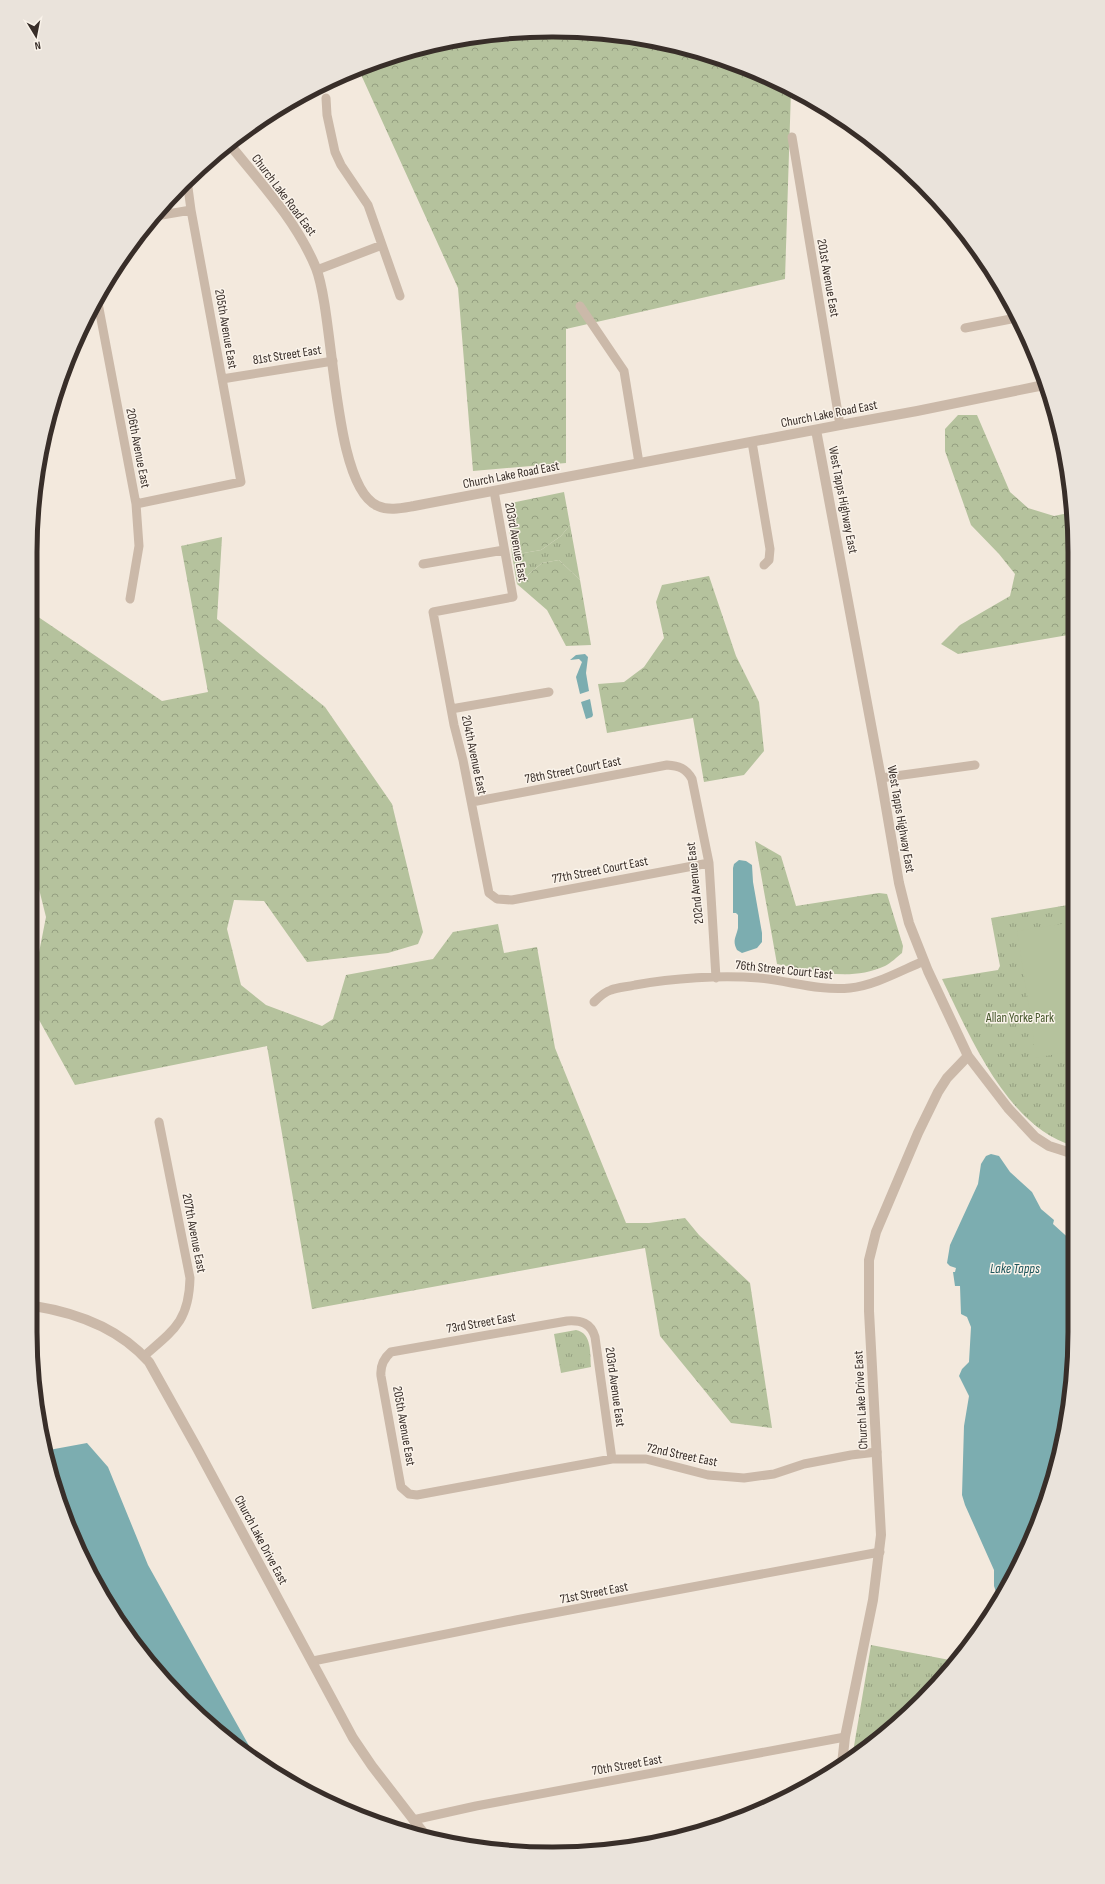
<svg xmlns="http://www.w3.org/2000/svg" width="1105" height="1884" font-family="'Sofia Sans Condensed',sans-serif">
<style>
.grass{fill:url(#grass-tufts)}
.forest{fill:url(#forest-crowns)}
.pitch{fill:#b5c29d}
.water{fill:#7cadb0}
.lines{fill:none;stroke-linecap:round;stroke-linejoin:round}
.minor{stroke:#cbb9a9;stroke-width:9}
.tertiary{stroke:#cbb9a9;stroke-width:10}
.labels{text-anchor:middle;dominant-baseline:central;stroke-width:3;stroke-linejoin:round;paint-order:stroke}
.street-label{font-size:13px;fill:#382e29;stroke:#faf3ea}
.park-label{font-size:13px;fill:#46572c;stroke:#faf3ea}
.water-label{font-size:14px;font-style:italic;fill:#1d555b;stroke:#faf3ea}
.rim{fill:none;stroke:#382e29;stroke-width:5}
</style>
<defs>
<pattern id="grass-tufts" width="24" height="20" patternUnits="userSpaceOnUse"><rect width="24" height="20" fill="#b5c29d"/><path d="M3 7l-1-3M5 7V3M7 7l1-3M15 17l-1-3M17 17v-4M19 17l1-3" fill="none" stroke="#949e80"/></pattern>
<pattern id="forest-crowns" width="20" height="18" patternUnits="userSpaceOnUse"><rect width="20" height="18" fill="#b5c29d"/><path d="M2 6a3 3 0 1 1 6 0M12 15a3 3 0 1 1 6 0" fill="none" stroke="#949e80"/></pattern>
</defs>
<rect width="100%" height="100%" fill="#f3e9dd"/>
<path class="grass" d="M570,525L580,580L559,560L542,563L517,584L512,555L541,550L561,536Z
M1074,904V1146C1007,1127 970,1036 942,979L998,970L1000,966L991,918Z
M576,1330C592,1333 590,1353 591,1367L561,1373L554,1334Z
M871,1645L955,1661L922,1701L870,1746L852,1758Z"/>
<path class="forest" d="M553,30L655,40L753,70L791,90L785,279L566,329V463L473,471L458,288L358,68L451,40Z
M958,415H977L1010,492L1028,508L1054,516L1073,512L1074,634L958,654L941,644L960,625L1010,596L1015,574L999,554L971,525L945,451V429Z
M564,492L570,525L561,536L541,550L512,555L507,508L511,503Z
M222,537L217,619L325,707L392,804L423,932L418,944L388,953L307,962L264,901L234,900L227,929L241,985L266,1005L322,1026L333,1019L346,975L433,959L453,932L498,924L504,953L537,947L555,1048L626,1223H649L685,1218L699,1235L750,1283L772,1428L731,1423L660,1336L645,1248L312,1309L267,1046L75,1085L38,1018L33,983L46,917L38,885L33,880L31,612L162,701L208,692L181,546Z
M559,560L580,580L591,645L566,646L547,610L517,584L542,563Z
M709,576L736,656L759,702L764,751L744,775L704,782L693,718L607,733L598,684L624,682L644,667L664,638L656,602L662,585Z
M755,841L781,856L796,906L879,893L887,894L903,946L902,953C897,957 891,963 885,966C850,982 812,971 777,964Z"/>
<path class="pitch" d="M1074,922V1051L1034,1058V1039L1017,931Z
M574,1357L576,1366L565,1368L563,1359Z"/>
<path class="water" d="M585,654L588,657L586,673L589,691L580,694L576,677L582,662L579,659L570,660L576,655Z
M590,699L593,715L592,717L586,719L581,702Z
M739,860L746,861L752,865L753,882L762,933V942L757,948L742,953L737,950C732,940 736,938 738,928C738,924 738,919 738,915L736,913H733V868L734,864Z
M991,1154L999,1156L1010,1172L1032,1192L1041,1209L1054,1220L1053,1224L1074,1243V1366L1047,1500L998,1598L994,1586V1570L965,1505L962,1495L964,1426L969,1396L959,1376L962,1369L969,1362L971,1327L967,1317L961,1314L960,1286H955L953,1272H955L956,1268L950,1266L947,1263L950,1245L978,1184L981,1164L986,1156Z
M87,1443L108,1467L148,1565L257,1760L235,1746L138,1649L84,1563L58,1499L46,1447L49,1450Z"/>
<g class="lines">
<path class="minor" d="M326,98L327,115L335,152L341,165L368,205L400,296
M792,137L840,425
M156,216L191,210
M317,270L382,245
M98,303L136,504L139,546L130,599
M580,306L624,371L639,463
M965,328L1016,318
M222,379L333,361
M752,442L770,549L769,560L764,565
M494,491L513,597L433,612L454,725L463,760L489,893L497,899L512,900L709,863
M136,504L241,482L191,210L187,180
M423,564L504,550
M451,709L549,692
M881,778L975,765
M472,802L667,765C679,766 686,768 692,779L709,863L716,978
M594,1002C599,997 604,992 611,990C618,987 627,987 635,985C673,978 720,975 759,978C790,981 819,991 850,988C874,986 902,970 924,961
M144,1356C174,1330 189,1321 190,1278L159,1122
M612,1459L595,1337C591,1323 581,1320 567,1321L391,1352C383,1359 380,1366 381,1376L401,1487L409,1494L417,1495L612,1459H646L708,1475L744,1478L774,1474L804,1464L851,1455L877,1452
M313,1661L516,1620L880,1552
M413,1820L476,1806L845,1737"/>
<path class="tertiary" d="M230,145C261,183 297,222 316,268C335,317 332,487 378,506C389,511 402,508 414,506L840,425L917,411L1044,385
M816,430L881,778L899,883L909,923L928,971L968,1056L1008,1108L1035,1137L1049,1146L1074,1154
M34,1306C78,1313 120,1329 149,1362L197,1448L353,1738L372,1766L426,1836
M842,1764L845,1737L873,1600L881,1535L869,1311V1260L876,1232L918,1133L938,1092L947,1078L968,1056"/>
</g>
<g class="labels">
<g class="street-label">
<text transform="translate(284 195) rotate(53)">Church Lake Road East</text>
<text transform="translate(828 278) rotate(80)">201st Avenue East</text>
<text transform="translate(226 329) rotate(80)">205th Avenue East</text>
<text transform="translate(287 355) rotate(-9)">81st Street East</text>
<text transform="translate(829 414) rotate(-11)">Church Lake Road East</text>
<text transform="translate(138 448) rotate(79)">206th Avenue East</text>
<text transform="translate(511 475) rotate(-11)">Church Lake Road East</text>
<text transform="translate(843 500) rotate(79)">West Tapps Highway East</text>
<text transform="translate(516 542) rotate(80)">203rd Avenue East</text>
<text transform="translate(474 755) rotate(78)">204th Avenue East</text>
<text transform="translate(573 770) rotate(-11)">78th Street Court East</text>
<text transform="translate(901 819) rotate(80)">West Tapps Highway East</text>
<text transform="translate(600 870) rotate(-11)">77th Street Court East</text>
<text transform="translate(695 883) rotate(-96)">202nd Avenue East</text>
<text transform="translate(784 970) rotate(6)">76th Street Court East</text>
<text transform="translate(194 1233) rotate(79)">207th Avenue East</text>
<text transform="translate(481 1323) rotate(-10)">73rd Street East</text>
<text transform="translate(615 1387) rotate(82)">203rd Avenue East</text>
<text transform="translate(861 1400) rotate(-93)">Church Lake Drive East</text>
<text transform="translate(404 1426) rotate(80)">205th Avenue East</text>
<text transform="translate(682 1455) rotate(12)">72nd Street East</text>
<text transform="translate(261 1540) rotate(62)">Church Lake Drive East</text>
<text transform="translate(594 1593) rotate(-11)">71st Street East</text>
<text transform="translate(627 1765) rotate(-10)">70th Street East</text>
</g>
<g class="park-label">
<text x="1020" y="1018">Allan Yorke Park</text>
</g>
<g class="water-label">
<text x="1015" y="1268">Lake Tapps</text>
</g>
</g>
<path d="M0 0H1105V1884H0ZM552 37H553A515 515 0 0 1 1068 552V1332A515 515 0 0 1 553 1847H552A515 515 0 0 1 37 1332V552A515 515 0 0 1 552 37Z" fill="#eae3db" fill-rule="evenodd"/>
<path class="rim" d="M552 37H553A515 515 0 0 1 1068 552V1332A515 515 0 0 1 553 1847H552A515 515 0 0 1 37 1332V552A515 515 0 0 1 552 37Z"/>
<g transform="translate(36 36) rotate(170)" stroke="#faf3ea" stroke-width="3" paint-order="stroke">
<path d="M0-3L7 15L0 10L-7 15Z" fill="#382e29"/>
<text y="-6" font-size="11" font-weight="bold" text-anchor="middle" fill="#382e29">N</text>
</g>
</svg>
